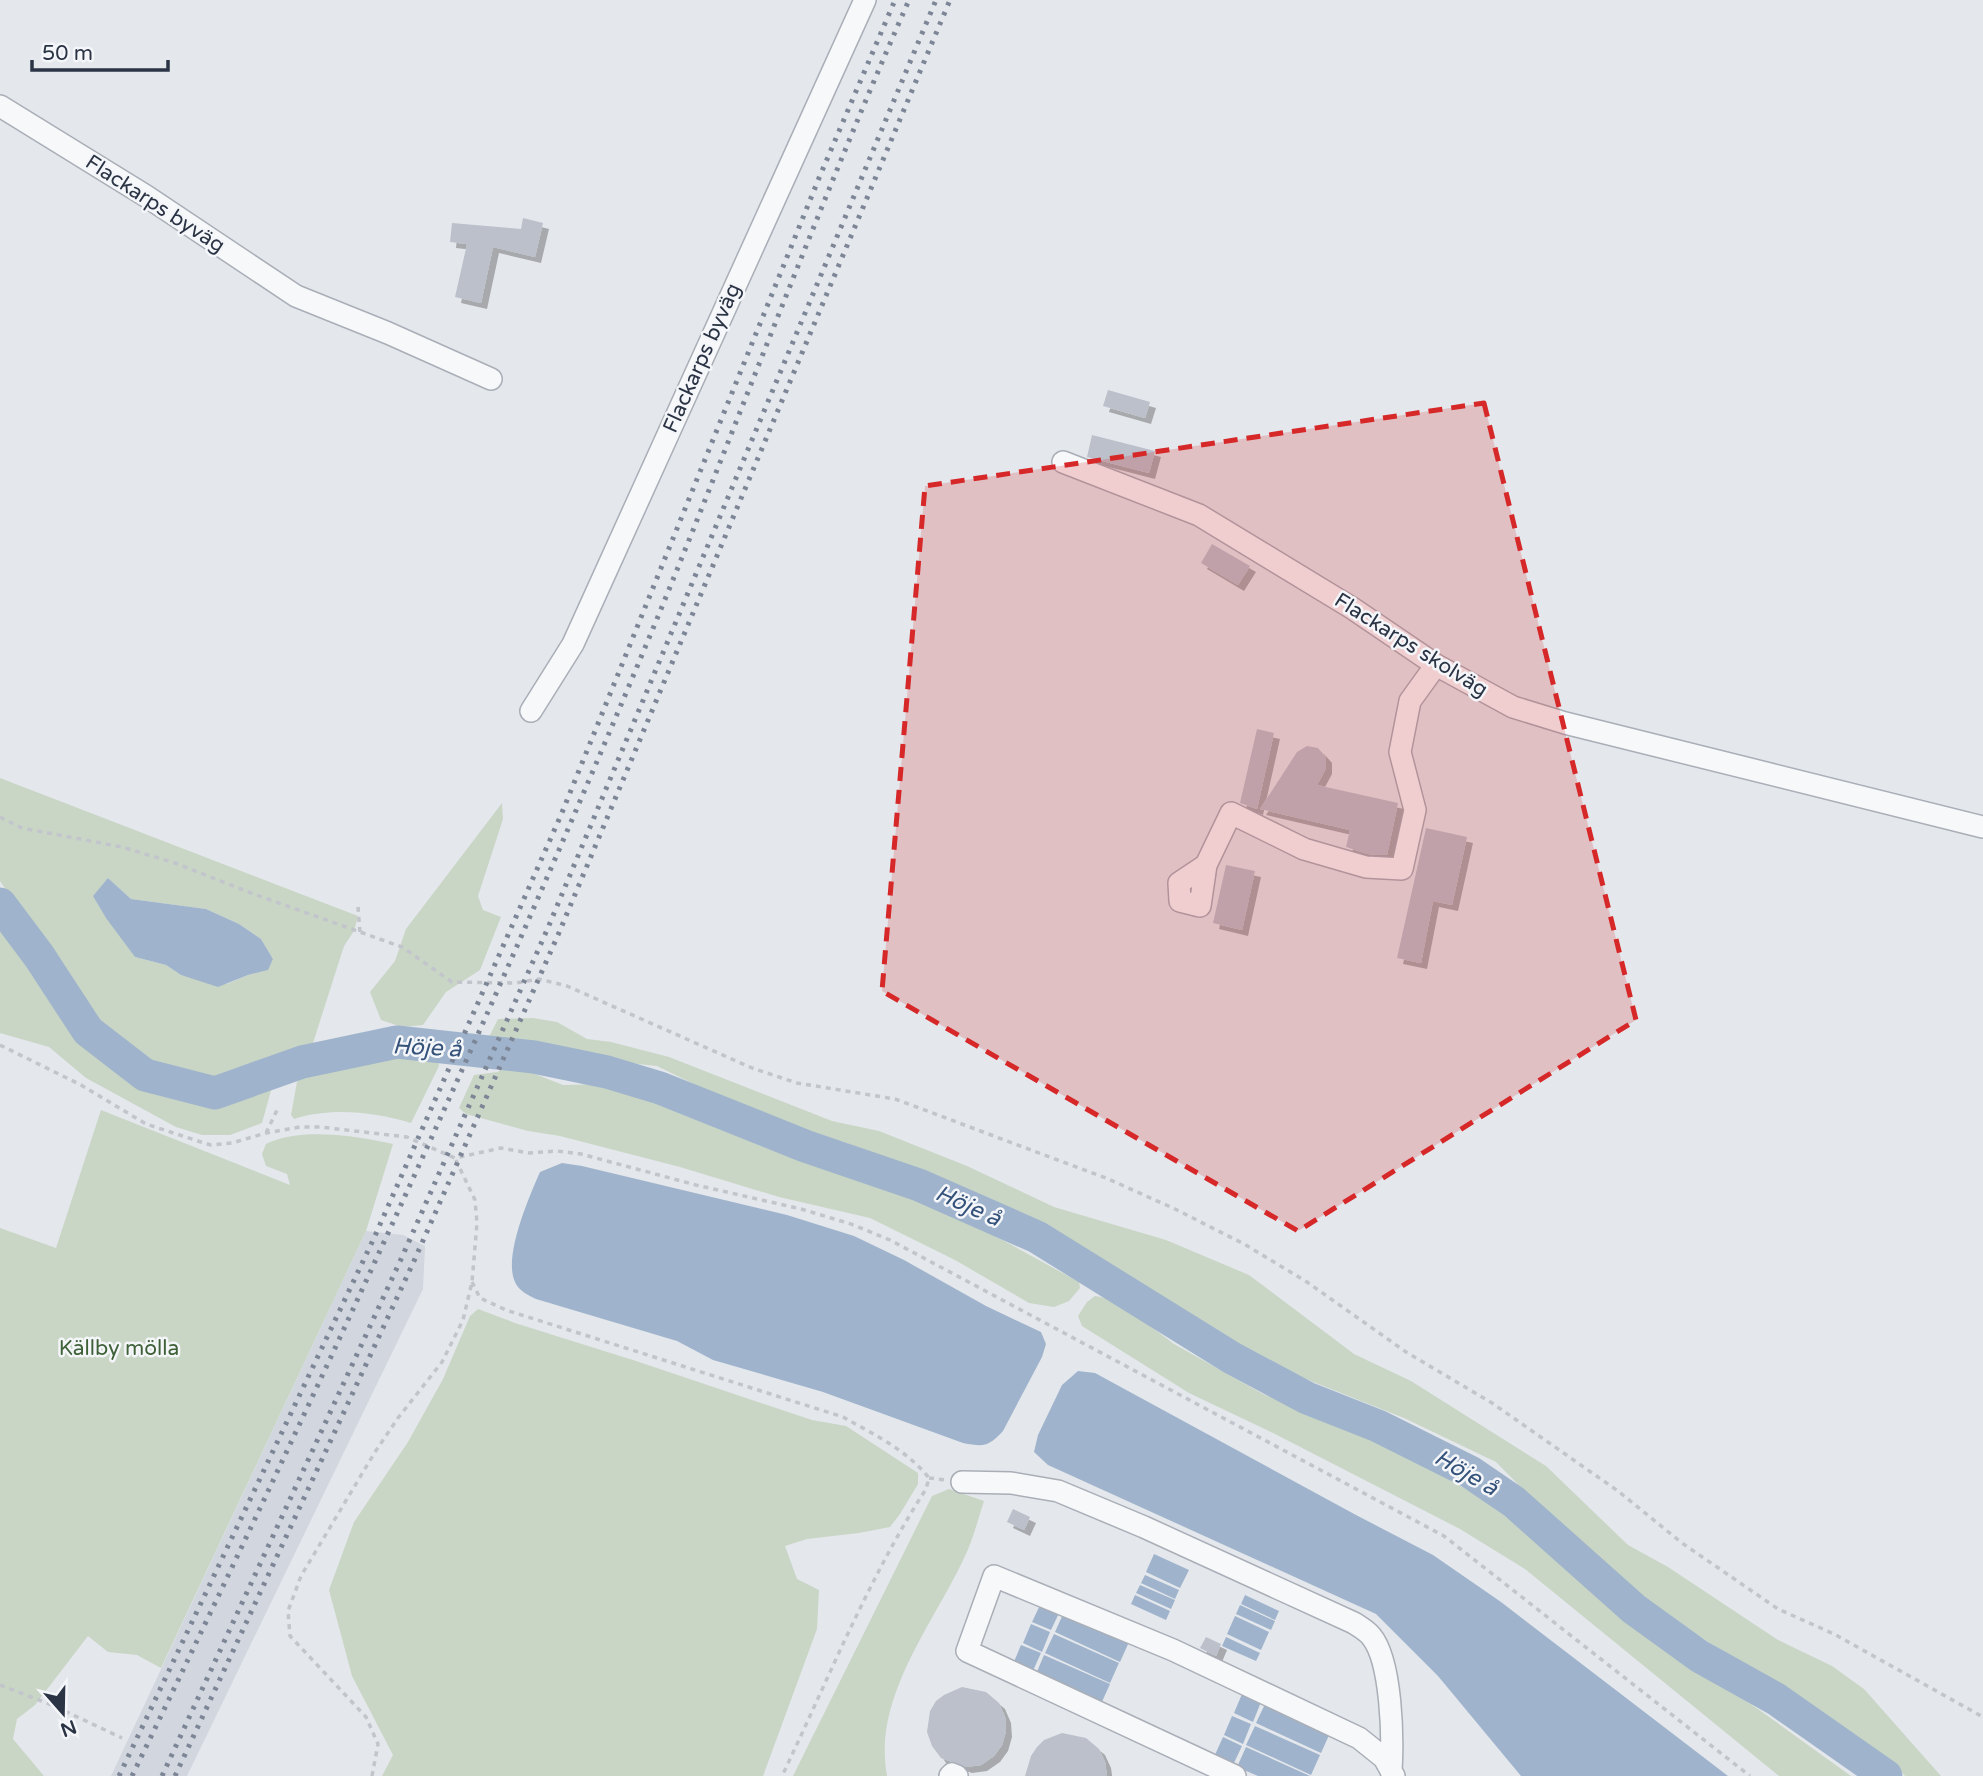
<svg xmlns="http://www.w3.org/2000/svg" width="1983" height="1776" font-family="'Varela Round',sans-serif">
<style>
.built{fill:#d2d6de}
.green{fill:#c9d6c5;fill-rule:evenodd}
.water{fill:#9fb4cc}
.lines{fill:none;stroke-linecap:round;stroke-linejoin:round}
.river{stroke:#9fb4cc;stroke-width:33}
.building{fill:#bbc0ca;filter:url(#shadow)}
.minor-casing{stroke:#a9aeb7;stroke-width:24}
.path{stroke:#c2c5cb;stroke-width:3.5;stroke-dasharray:5 5;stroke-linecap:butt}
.minor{stroke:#f7f8fa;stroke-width:21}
.rail{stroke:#7d8696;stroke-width:5;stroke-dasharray:3.5 7;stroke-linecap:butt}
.marked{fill:#d62828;fill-opacity:0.2;stroke:#d62828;stroke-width:5;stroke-dasharray:14 9;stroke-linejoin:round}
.labels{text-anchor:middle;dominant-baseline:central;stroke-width:5;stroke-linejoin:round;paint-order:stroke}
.street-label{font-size:21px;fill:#2b3445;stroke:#f4f6f9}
.park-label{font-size:21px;fill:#3f6138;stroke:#f4f6f9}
.water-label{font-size:23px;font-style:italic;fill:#34527a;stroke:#f4f6f9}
</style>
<defs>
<filter id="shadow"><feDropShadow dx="6" dy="6" stdDeviation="0" flood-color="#0004"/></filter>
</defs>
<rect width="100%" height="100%" fill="#e4e7ec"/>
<path class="built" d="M366,1231L403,1235L425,1246L423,1289L187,1776H111Z"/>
<path class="green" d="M0,778L358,916L354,931L344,946L313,1043L248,1073L194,1081L168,1074L137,1060L114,1039L86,1007L0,881ZM108,878L131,899L206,909L239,924L261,939L273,959L267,970L248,975L227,984L181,975L166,965L135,957L123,938Z
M502,803L503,819L478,896L483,910L501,917L480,970L446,992L423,1025L402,1027L381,1020L370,992L395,961L406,929Z
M0,921C51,979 97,1092 183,1100C200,1101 220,1101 237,1097C249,1095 259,1085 272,1087L262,1123L230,1135H202L176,1127L86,1078L49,1047L0,1033Z
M533,1018L557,1022L587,1039L611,1042L669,1057L832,1121L879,1131L967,1166L1054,1207L1166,1240L1249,1275L1354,1354L1411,1381L1546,1466L1628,1545L1668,1567L1778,1640L1832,1666L1864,1689L1941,1776H1905L1897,1767L1779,1684L1646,1605L1604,1571L1496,1462L1404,1418L1253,1358L1139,1283L1051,1235L981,1198L898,1163L844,1142L769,1121L657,1066L573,1057L518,1046L486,1043L498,1019Z
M410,1052H426L437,1057L439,1066L411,1123C374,1112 331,1107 294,1119L291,1115L297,1082L312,1069L384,1059Z
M512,1065L563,1085L608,1084L629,1093L657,1098L712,1125L884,1185L975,1225L1079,1282L1080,1288L1069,1301L1054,1307L1029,1303L955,1260L870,1218L779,1197L680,1167L560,1136L528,1131L466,1114L459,1108L474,1075L497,1072Z
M101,1110L290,1185L287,1174L266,1166L262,1154L266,1144C300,1127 356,1136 393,1144L366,1231L161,1668L137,1655L108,1652L88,1636L35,1705L17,1719L13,1739L44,1776H0V1228L56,1248Z
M1095,1296L1116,1300L1174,1344L1263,1394L1396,1450L1471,1492L1548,1546L1600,1598L1612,1605L1627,1623L1758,1709L1851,1776H1779L1525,1569L1460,1529L1275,1434L1189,1393L1082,1326L1078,1316L1087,1302Z
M478,1309L515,1323L636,1361L812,1420L846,1426L918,1473V1484L900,1514L890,1527L859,1533L807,1539L785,1546L797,1579L819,1590L817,1629L763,1776H382L393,1755L352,1676L329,1590L354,1522L408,1442L443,1379L470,1316Z
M949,1489L984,1501C979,1516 975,1532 969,1547C938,1620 872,1693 887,1776H793L932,1496Z"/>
<path class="water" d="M108,878L131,899L206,909L239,924L261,939L273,959L268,970L248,975L218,987L181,975L166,965L135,957L106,918L93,896Z
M562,1163L582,1166L787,1215L854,1236L904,1260L986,1306L1041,1332L1046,1344L1042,1357L1003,1431C988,1447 984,1447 963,1443L823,1392L713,1360L677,1341L536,1299C528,1295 519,1291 515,1282C503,1257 529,1197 540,1172Z
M1078,1371L1095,1373L1356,1515L1433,1555L1501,1602L1728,1776H1521L1438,1676L1376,1614L1048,1465L1034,1452L1038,1435L1062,1385Z
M1154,1554L1189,1570L1180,1588L1146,1572Z
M1145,1575L1179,1590L1175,1599L1141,1583Z
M1140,1585L1175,1600L1171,1609L1136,1593Z
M1135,1595L1170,1611L1166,1620L1131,1604Z
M1245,1595L1279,1611L1275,1620L1241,1604Z
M1041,1603L1060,1611L1051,1630L1032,1622Z
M1240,1605L1275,1621L1271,1630L1236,1614Z
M1064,1612L1129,1642L1120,1662L1055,1632Z
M1235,1616L1269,1632L1261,1650L1227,1634Z
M1031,1624L1050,1632L1042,1652L1023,1643Z
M1054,1634L1119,1663L1110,1683L1045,1653Z
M1226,1637L1260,1653L1256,1661L1222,1646Z
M1021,1645L1041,1653L1032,1673L1013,1664Z
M1044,1655L1110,1684L1101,1704L1036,1674Z
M1242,1694L1261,1702L1253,1722L1234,1713Z
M1265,1704L1330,1733L1321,1753L1256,1723Z
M1232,1716L1251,1724L1243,1744L1224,1735Z
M1255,1726L1320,1755L1311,1775L1246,1745Z
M1223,1737L1242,1746L1233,1765L1214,1757Z
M1246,1747L1310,1776H1258L1237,1767Z"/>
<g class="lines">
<path class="river" d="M0,904L39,956L88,1031L145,1075L215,1093L302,1062L397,1042L534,1057L607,1072L660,1088L805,1146L919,1185L1037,1237L1232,1358L1307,1398L1378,1426L1470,1472L1514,1502L1634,1609L1699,1656L1776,1699L1886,1776"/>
</g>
<path class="building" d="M523,218L543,223L535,257L493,247L481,303L455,297L467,244L450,242L452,223L521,229Z
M1108,390L1150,402L1145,418L1103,406Z
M1092,435L1155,451L1149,473L1087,457Z
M1212,544L1250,566L1238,585L1201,563Z
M1257,729L1274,733L1257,809L1240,803Z
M1307,746L1318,748L1326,757V768L1317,785L1398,803L1387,855L1368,854L1346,847L1350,830L1260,809L1297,752Z
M1426,828L1467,837L1452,905L1433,901L1421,963L1397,958Z
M1226,865L1255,871L1242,930L1213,923Z
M1013,1509L1030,1517L1024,1530L1007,1522Z
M1206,1637L1221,1644L1216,1656L1200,1648Z
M962,1687L986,1692L999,1703L1005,1717L1006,1731L1002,1745L994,1756L981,1765L966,1767L941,1758L932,1746L927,1732L930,1711L936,1701L944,1695Z
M1062,1733L1086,1738L1099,1749L1105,1762L1107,1776H1025L1031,1756L1037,1747L1044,1740Z"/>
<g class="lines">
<defs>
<path id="minor" d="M0,106L146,196L296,296L388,333L491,379
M1063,462L1199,515L1352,608L1436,665L1513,707L1565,723L1983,827
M531,711L573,644L865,0
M1206,865L1200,906L1180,901L1179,883L1206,865L1231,813L1304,849L1366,867L1402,869L1415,810L1400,752L1410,701L1436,665
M962,1482L1011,1483L1058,1491L1144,1527L1354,1623C1360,1627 1367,1631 1371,1636C1392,1661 1393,1739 1391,1771
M950,1776L952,1774L957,1776
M1235,1776L967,1651L994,1576L1173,1650L1359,1738L1384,1758L1394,1776"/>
</defs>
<use href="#minor" class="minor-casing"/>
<path class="path" d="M0,817L22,828L122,847L175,863L251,893L402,947L452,982L516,983L539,979L567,986L752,1068L797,1083L895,1099L1106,1178L1175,1209L1244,1244L1307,1282L1406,1352L1492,1403L1618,1491L1682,1543L1778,1609L1834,1634L1983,1717
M358,907L360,933
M0,1045L81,1085L146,1124L201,1142L211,1145L232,1143L266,1133L300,1127H320L407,1137L455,1158L501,1148L529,1153L557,1151L581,1154L696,1185L801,1209L851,1224L890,1240L1444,1536L1750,1776
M266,1133L278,1108
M472,1282L480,1298L506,1310L843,1417C873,1434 907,1450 929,1478L926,1489C868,1579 828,1680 782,1776
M929,1478L946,1480
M0,1685L52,1705L122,1738
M372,1776L378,1744L366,1717L290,1636L288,1611L301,1576L375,1452L398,1418L442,1362L463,1320L472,1282L477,1223L475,1200L455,1158"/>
<use href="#minor" class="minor"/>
<path class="rail" d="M119,1776L374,1238L561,815L819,178L895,0
M132,1776C317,1393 496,1007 659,614C743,409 820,202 909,0
M162,1776L402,1257L547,930L936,0
M175,1776L414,1261L558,935L950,0"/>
</g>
<path class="marked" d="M1484,403L1636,1020L1298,1231L882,991L925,486Z"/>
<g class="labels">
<g class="street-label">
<text transform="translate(155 204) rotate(33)">Flackarps byväg</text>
<text transform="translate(702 358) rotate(-66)">Flackarps byväg</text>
<text transform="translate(1411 645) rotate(32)">Flackarps skolväg</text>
</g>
<g class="park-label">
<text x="119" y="1348">Källby mölla</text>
</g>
<g class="water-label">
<text transform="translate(427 1048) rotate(3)">Höje å</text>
<text transform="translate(968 1206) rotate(24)">Höje å</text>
<text transform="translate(1466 1473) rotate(30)">Höje å</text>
</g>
</g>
<g transform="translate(63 1713) rotate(160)" stroke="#f4f6f9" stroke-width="5" paint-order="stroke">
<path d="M0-5L12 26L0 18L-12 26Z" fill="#2b3445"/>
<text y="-10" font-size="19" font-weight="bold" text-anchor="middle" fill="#2b3445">N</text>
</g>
<path d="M32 60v10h136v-10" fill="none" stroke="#2b3445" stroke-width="3.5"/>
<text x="42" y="60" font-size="21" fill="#2b3445" stroke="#f4f6f9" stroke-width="5" paint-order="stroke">50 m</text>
</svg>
